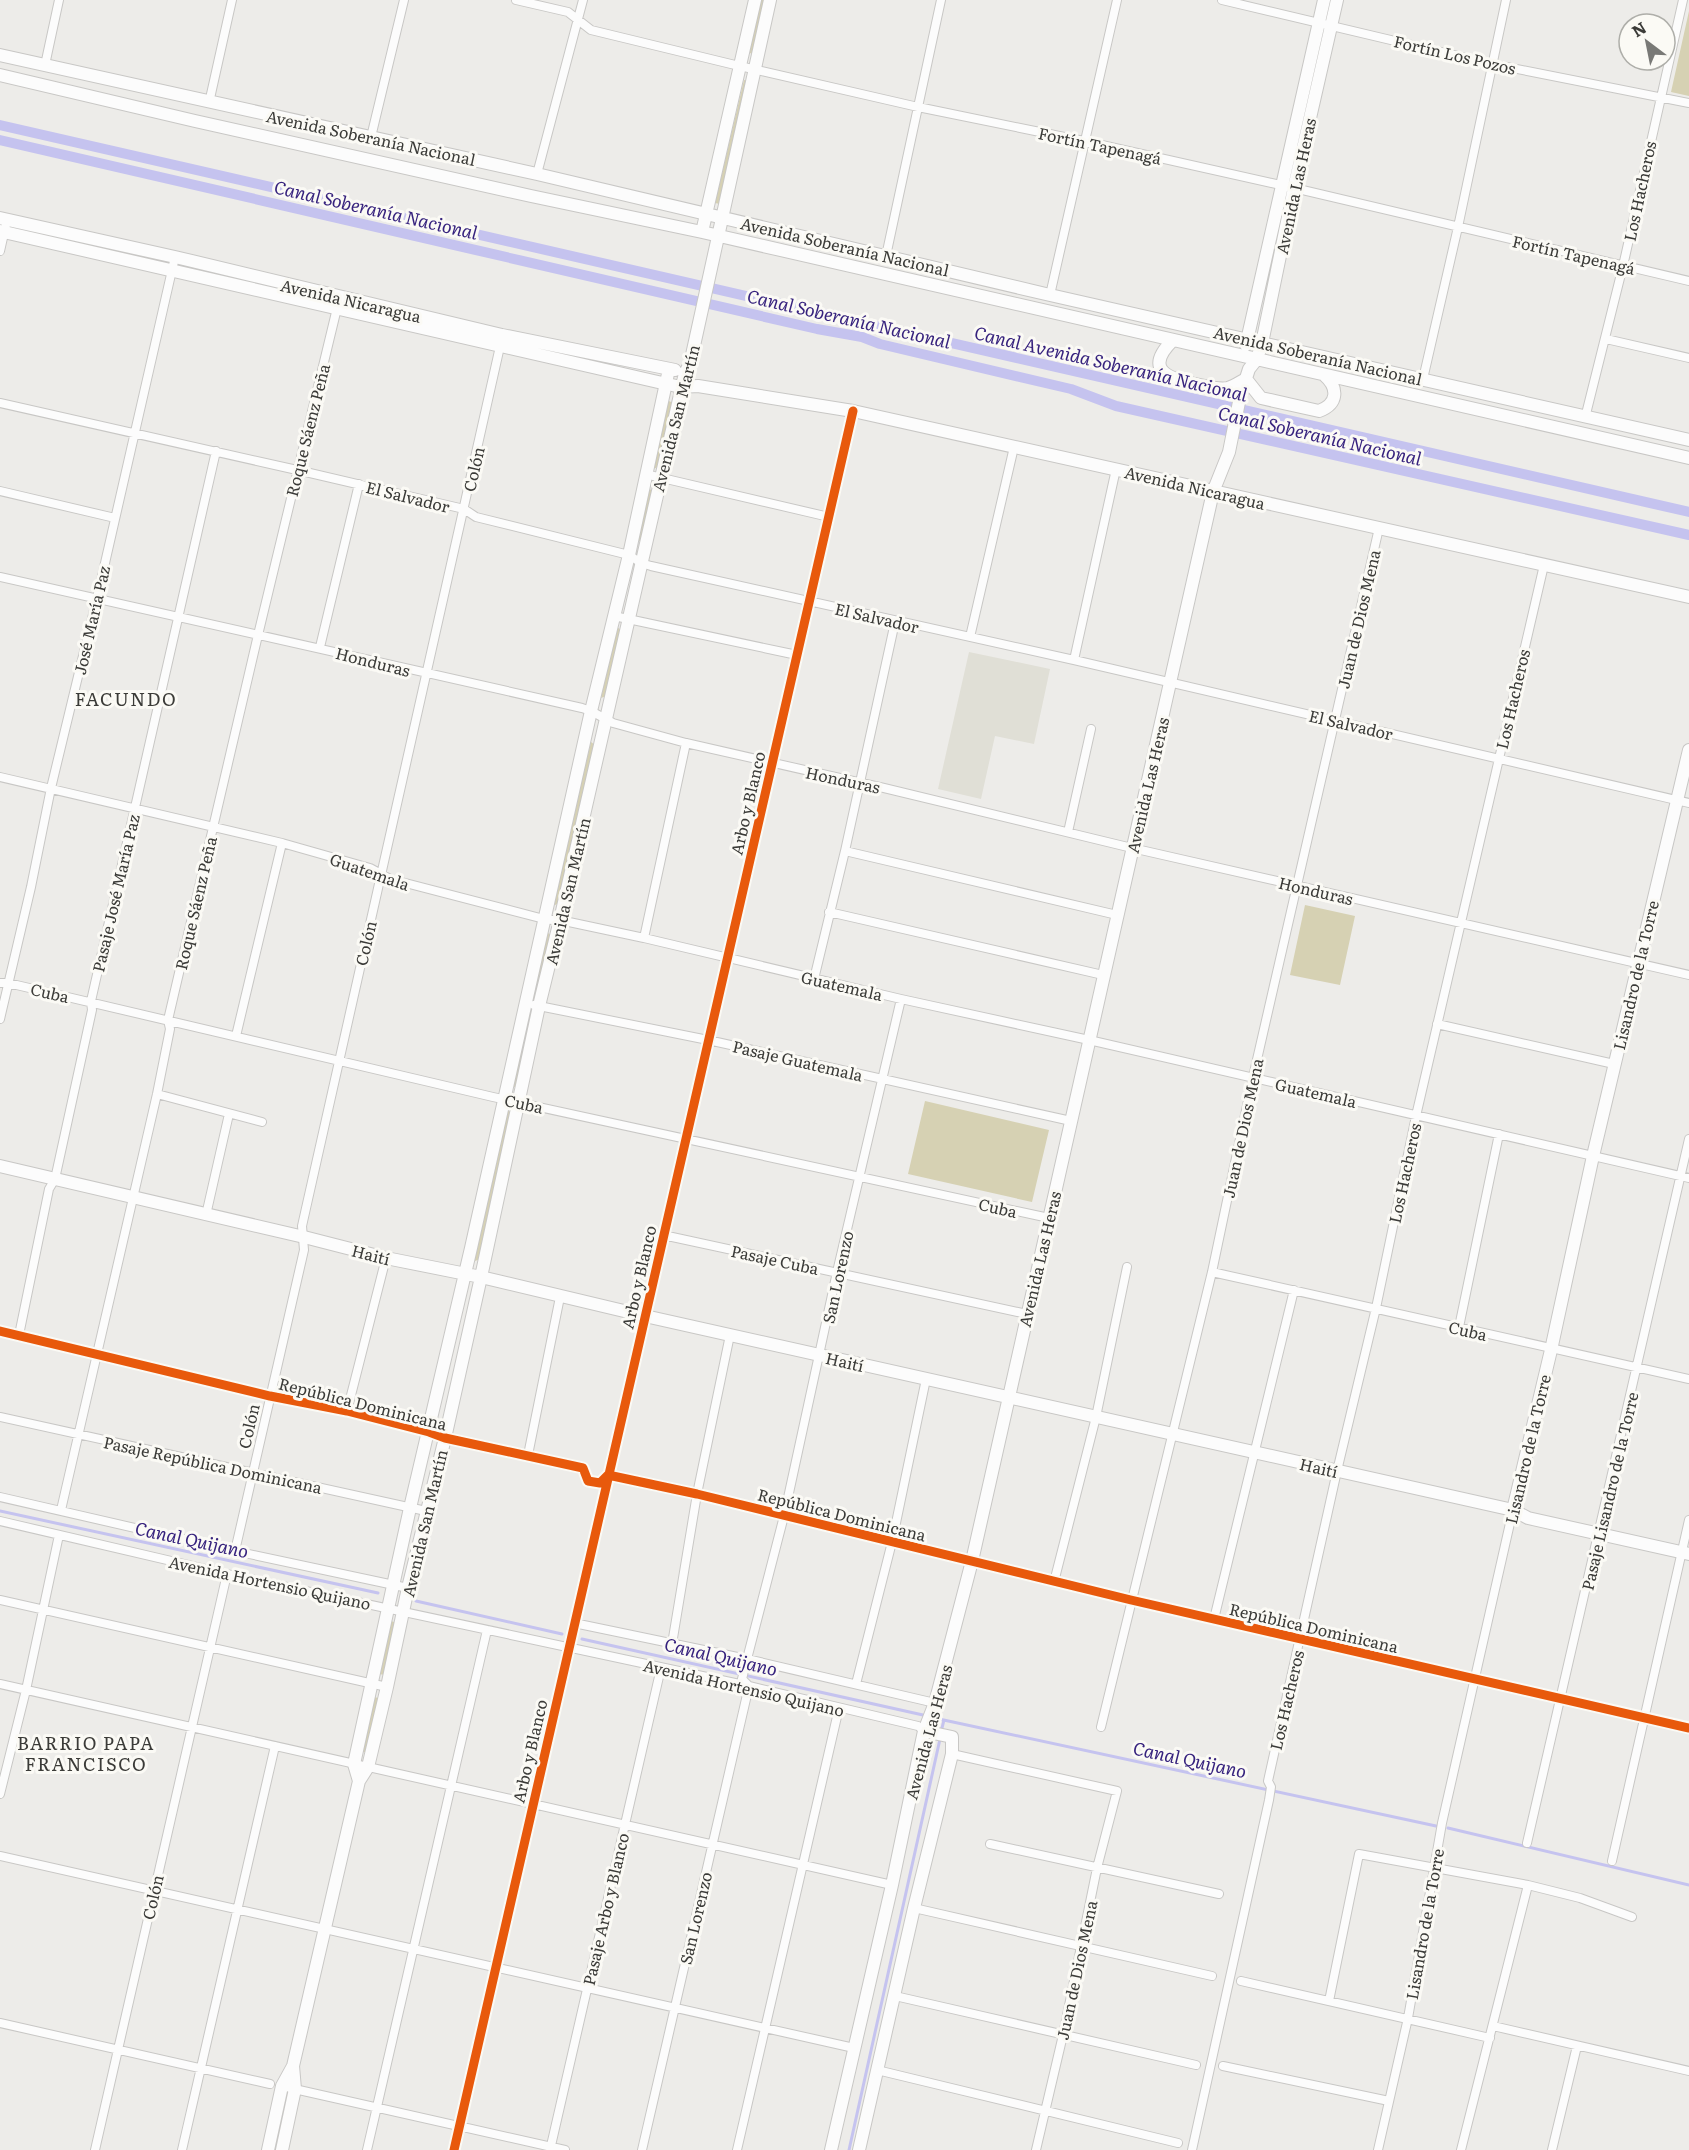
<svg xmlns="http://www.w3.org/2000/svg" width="1689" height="2150" font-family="Literata,serif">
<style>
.built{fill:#e0dfd6}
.green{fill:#d6d1b3}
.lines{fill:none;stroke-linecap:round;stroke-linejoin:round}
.stream{stroke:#c5c3ef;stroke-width:3}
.canal{stroke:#c5c3ef;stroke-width:10}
.street-casing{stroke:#c8c7c5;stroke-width:10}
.secondary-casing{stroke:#c8c7c5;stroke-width:14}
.street{stroke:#fcfcfc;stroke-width:8}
.secondary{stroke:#fcfcfc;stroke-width:12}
.cycleway-casing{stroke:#fbfaf5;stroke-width:13}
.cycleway{stroke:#e8590c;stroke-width:9}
.labels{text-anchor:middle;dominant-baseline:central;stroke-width:6;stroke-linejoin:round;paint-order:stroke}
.street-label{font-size:16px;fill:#3b3b38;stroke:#fbfaf5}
.water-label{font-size:18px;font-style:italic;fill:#37237e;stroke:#fbfaf5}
.neighbourhood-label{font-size:18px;letter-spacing:1.5px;fill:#3b3b38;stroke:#fbfaf5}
</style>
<rect width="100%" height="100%" fill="#edece9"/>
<path class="built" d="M969,652L1050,669L1034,744L995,736L981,799L938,789Z"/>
<path class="green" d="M761,0H767L755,54L749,53Z
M1689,11V96L1671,92Z
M744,80L748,81L720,204L715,203Z
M19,228L158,259L157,263L18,231Z
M187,265L325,298L324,302L186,271Z
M669,401L673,403L658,467L653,469L667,403Z
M649,488L652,491L641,541H637Z
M617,627L621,630L606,696L601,698Z
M591,742L595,745L559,903L555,905L552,902Z
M1305,905L1355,916L1340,985L1290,975Z
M548,933L552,936L537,997H533L545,935Z
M529,1013L532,1014L516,1087H512Z
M925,1101L1049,1130L1032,1202L908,1174Z
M507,1109L511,1113L480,1259L475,1261L473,1258Z
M391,1621L397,1623L385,1675L379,1674Z
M373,1697L379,1698L367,1753L361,1751Z"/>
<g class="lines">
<path class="stream" d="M0,1511L378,1593
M416,1601L562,1634
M582,1639L923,1715
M939,1719L1436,1826
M941,1732L944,1720
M1448,1828L1689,1885
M849,2150L940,1739"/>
<path class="canal" d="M0,125L1689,512
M0,140L817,329L862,337L880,344L1071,389L1116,406L1689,535"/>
<defs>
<path id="street" d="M516,0L568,12L591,30L731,64L918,107L1084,141L1294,188L1689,281
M1222,0L1492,64L1689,103
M45,65L59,0
M209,103L232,0
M371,137L404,0
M537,174L583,0
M0,251L7,220
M886,256L941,0
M1050,295L1117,0
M1606,339L1689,358
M1423,379L1458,227L1506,0
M0,403L297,470L464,509L476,517L629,555L641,563L651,566L1074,660L1689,803
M1585,418L1623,266L1683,0
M645,474L829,517
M0,491L115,518
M0,577C194,619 388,665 582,708L591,711L613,723L686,743L884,788L1132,848L1689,975
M614,616L797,655
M970,637L1014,447
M320,647L359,484
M1074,660L1116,469
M0,777L282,843L370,868L390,879L544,919L569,922L644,938L901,999L1089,1040L1689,1178
M1068,832L1091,729
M845,851L1117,915
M829,912L1103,975
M644,938L686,743
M814,979L845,851L895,622
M0,983H8L493,1097L1049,1218
M534,1005L708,1040L1071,1121
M0,1019L31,887L51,788L97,598L175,257
M1437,1024L1614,1064
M236,1036L282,843
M157,1094L262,1122
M206,1215L229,1114
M663,1235L1027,1314
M1212,1272L1689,1379
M1459,1327L1499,1134
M0,1331L270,1396L347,1411L429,1432L445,1438L583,1468L588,1481L600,1483L608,1475L697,1494L1131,1600L1689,1728
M19,1335L49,1189L55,1179L92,1010L91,1001L216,451
M347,1411L386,1258
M0,1417L426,1511
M528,1455L560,1297
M0,1497L235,1551L408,1588
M61,1510L157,1094L170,1029L168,1020L258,635L338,304
M0,1521L227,1574L749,1686L918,1726L924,1731
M235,1551L304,1250L302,1226L501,342
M1054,1582L1096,1417L1127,1267
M0,1600L387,1687
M1214,1619L1294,1290
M574,1623L747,1659L935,1703
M672,1644L697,1494L730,1335
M0,1684L892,1885
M856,1684L892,1542L926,1379
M1101,1727L1212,1272L1253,1077L1379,528
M952,1754L1117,1791L1097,1868L1063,2035L1036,2150
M0,1794L26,1690L59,1535
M1527,1843L1689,1139
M990,1844L1219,1894
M0,1856L854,2048
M1612,1861L1689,1520
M914,1908L1212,1976
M1241,1981L1490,2038
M895,1996L1196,2065
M1329,2001L1359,1854L1528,1885L1580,1898L1632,1917
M0,2023L270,2084
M1493,2026L1689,2071
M1223,2066L1389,2101
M877,2070L1178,2143
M290,2088L565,2150
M95,2150L227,1574
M182,2150L275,1746
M367,2150L487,1630
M454,2150L853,411
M550,2150L661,1668
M642,2150L749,1686L742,1679L747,1659L784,1516L837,1272L901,999
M737,2150L839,1708
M1192,2150L1269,1800L1271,1787L1268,1781L1337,1471L1376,1308L1416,1116L1544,565
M1378,2150L1408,2018L1442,1823L1513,1510
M1461,2150L1528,1885
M1552,2150L1577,2046"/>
<path id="secondary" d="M0,55L537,174L1050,295L1689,440
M0,75L195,121L531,196L702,232L1689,458
M0,218L175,257L502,335L675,370
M0,231L658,382L681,387L698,386L853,411L1689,597
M702,232L755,0
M1173,340C1144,369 1166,378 1195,384C1205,386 1218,390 1228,388C1234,386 1240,382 1246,379L1261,398L1319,411C1338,404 1339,388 1324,375
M1246,345L1324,0
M0,1166L304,1237L386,1258L481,1277L645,1316L1513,1510L1528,1518L1689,1554
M1513,1510L1551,1350L1593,1156L1689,750
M359,1781L354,1764L410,1508L471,1248L591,711L629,555L669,369
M268,2150L282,2086L293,2066L359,1781L368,1767L387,1687L408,1588L445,1438L481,1277L539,1006L560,920L685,373L690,364L770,0
M282,2150L295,2089L293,2066
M831,2150L892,1885L924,1731L935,1703L972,1561L1213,492L1229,452L1240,397L1249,369L1257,359L1262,343L1294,188L1337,0
M859,2150L914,1908L952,1754V1737L924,1731"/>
</defs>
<use href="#street" class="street-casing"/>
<use href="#secondary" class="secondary-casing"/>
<use href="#street" class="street"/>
<use href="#secondary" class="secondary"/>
<defs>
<path id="cycleway" d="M0,1331L270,1396L347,1411L429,1432L445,1438L583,1468L588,1481L600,1483L608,1475L697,1494L1131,1600L1689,1728
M454,2150L853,411"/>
</defs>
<use href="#cycleway" class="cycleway-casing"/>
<use href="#cycleway" class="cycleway"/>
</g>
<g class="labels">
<g class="street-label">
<text transform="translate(1455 54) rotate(13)">Fortín Los Pozos</text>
<text transform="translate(371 137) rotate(12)">Avenida Soberanía Nacional</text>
<text transform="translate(1100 145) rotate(12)">Fortín Tapenagá</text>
<text transform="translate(1295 186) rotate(-78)">Avenida Las Heras</text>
<text transform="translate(1639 191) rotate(-78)">Los Hacheros</text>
<text transform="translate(845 246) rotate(13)">Avenida Soberanía Nacional</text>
<text transform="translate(1574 254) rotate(13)">Fortín Tapenagá</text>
<text transform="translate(351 300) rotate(13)">Avenida Nicaragua</text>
<text transform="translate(1318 355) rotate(13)">Avenida Soberanía Nacional</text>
<text transform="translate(675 418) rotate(-76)">Avenida San Martín</text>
<text transform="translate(307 430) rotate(-76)">Roque Sáenz Peña</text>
<text transform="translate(473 469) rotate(-77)">Colón</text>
<text transform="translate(1195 487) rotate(13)">Avenida Nicaragua</text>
<text transform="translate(408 496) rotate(14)">El Salvador</text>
<text transform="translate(877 617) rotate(13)">El Salvador</text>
<text transform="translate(1358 619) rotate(-77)">Juan de Dios Mena</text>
<text transform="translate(91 620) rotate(-77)">José María Paz</text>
<text transform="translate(373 661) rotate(14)">Honduras</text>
<text transform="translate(1512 699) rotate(-77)">Los Hacheros</text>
<text transform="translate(1351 724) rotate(13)">El Salvador</text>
<text transform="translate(843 779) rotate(12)">Honduras</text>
<text transform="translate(1147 785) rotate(-77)">Avenida Las Heras</text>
<text transform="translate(747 803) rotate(-77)">Arbo y Blanco</text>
<text transform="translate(370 871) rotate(19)">Guatemala</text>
<text transform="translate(1316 890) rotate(13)">Honduras</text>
<text transform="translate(567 891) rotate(-77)">Avenida San Martín</text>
<text transform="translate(115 893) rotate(-77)">Pasaje José María Paz</text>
<text transform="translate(195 903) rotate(-77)">Roque Sáenz Peña</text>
<text transform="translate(365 943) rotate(-77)">Colón</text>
<text transform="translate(1635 975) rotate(-77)">Lisandro de la Torre</text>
<text transform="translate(842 985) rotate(13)">Guatemala</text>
<text transform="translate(50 992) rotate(13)">Cuba</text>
<text transform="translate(798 1060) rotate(13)">Pasaje Guatemala</text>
<text transform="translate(1316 1092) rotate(13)">Guatemala</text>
<text transform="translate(524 1103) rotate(12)">Cuba</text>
<text transform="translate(1242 1128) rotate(-78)">Juan de Dios Mena</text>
<text transform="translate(1404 1173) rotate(-78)">Los Hacheros</text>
<text transform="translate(998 1207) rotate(13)">Cuba</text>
<text transform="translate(371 1254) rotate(14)">Haití</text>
<text transform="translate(775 1259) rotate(12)">Pasaje Cuba</text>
<text transform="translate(1039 1259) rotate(-77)">Avenida Las Heras</text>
<text transform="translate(638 1277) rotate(-77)">Arbo y Blanco</text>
<text transform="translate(837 1277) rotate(-78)">San Lorenzo</text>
<text transform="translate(1468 1330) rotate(13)">Cuba</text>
<text transform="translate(845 1361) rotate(13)">Haití</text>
<text transform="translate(363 1403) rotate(14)">República Dominicana</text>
<text transform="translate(248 1426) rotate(-77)">Colón</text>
<text transform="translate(1527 1449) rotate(-77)">Lisandro de la Torre</text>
<text transform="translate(213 1464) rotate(12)">Pasaje República Dominicana</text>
<text transform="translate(1319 1467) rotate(13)">Haití</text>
<text transform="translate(1609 1491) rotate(-77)">Pasaje Lisandro de la Torre</text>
<text transform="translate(842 1514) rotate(14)">República Dominicana</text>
<text transform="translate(424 1523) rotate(-77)">Avenida San Martín</text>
<text transform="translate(270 1582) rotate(12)">Avenida Hortensio Quijano</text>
<text transform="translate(1314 1627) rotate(13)">República Dominicana</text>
<text transform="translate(744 1687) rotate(13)">Avenida Hortensio Quijano</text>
<text transform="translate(1286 1700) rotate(-77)">Los Hacheros</text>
<text transform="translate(928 1732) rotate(-75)">Avenida Las Heras</text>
<text transform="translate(529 1751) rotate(-77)">Arbo y Blanco</text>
<text transform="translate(152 1897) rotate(-77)">Colón</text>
<text transform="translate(605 1909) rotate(-77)">Pasaje Arbo y Blanco</text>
<text transform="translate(695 1918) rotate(-77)">San Lorenzo</text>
<text transform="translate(1424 1924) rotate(-80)">Lisandro de la Torre</text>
<text transform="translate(1076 1970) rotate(-78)">Juan de Dios Mena</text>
</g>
<g class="water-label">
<text transform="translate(376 209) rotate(13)">Canal Soberanía Nacional</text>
<text transform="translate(849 318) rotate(13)">Canal Soberanía Nacional</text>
<text transform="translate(1111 363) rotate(13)">Canal Avenida Soberanía Nacional</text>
<text transform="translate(1320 435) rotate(13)">Canal Soberanía Nacional</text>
<text transform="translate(192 1539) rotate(12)">Canal Quijano</text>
<text transform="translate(721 1656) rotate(13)">Canal Quijano</text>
<text transform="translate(1190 1759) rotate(12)">Canal Quijano</text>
</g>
<g class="neighbourhood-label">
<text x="126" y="698">FACUNDO</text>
<text x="86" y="1742">BARRIO PAPA<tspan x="86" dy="21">FRANCISCO</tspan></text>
</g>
</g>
<g transform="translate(1647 42) rotate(328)"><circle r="28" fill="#fbfaf5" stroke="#aeaea9" stroke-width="1.5"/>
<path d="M0-4.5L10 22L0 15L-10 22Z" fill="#797976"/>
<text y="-9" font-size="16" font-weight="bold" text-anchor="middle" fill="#3b3b38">N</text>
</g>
</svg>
